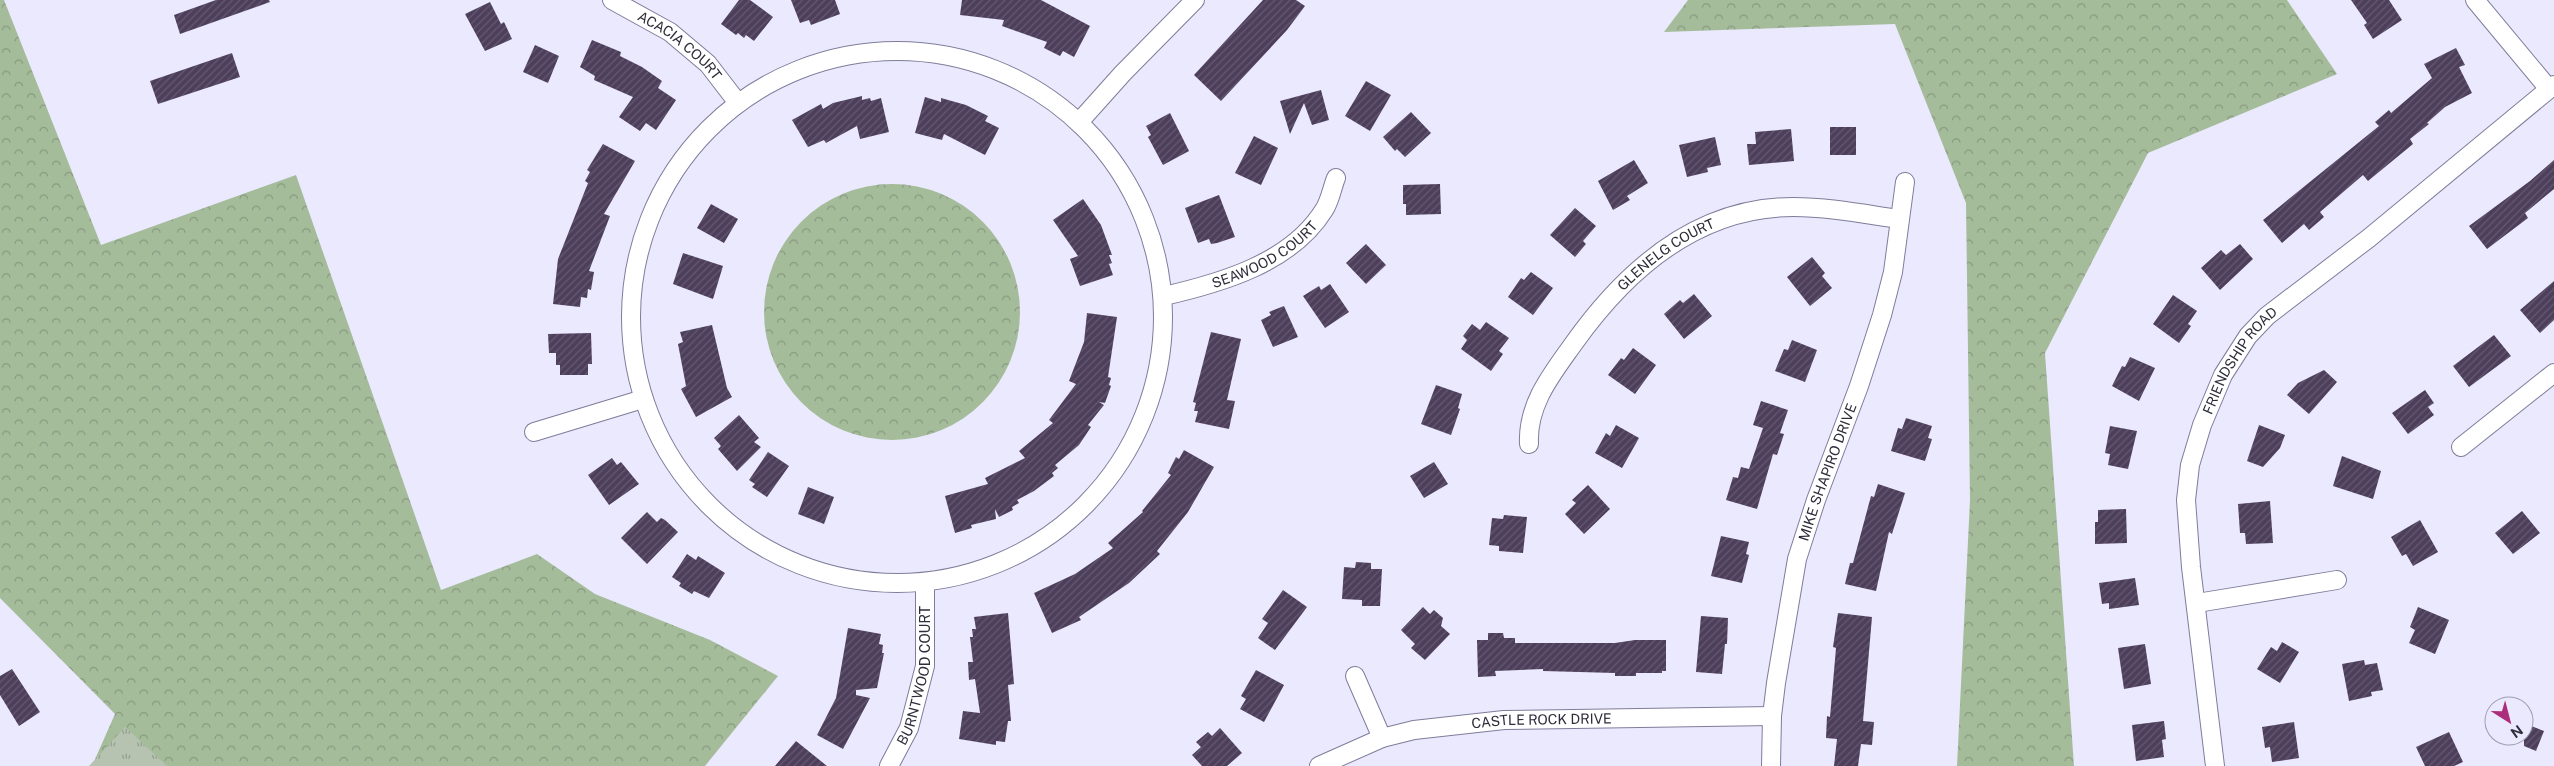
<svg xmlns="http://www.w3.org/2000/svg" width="2554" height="766" font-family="'Public Sans',sans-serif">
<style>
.forest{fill:url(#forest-crowns)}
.park{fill:url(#park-tufts)}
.building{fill:url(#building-hatch)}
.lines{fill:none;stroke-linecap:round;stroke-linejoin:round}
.minor-casing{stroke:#7f7c9a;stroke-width:20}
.minor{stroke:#fff;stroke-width:18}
.labels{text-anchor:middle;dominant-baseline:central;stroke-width:5;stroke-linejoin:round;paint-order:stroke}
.street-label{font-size:14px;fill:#2e2d3a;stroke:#ebe9fe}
</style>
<defs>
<pattern id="forest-crowns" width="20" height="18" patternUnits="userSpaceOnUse" patternTransform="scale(1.25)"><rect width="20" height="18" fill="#a5bc9b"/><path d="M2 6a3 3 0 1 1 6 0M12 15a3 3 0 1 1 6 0" fill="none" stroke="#87997f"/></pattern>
<pattern id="park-tufts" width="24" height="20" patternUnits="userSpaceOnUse" patternTransform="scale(1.25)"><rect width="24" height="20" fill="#b6c3b0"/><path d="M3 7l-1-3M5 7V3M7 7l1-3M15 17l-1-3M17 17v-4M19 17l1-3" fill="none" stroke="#949f90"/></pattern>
<pattern id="building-hatch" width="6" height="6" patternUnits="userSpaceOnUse" patternTransform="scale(1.25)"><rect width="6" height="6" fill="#4d3f5c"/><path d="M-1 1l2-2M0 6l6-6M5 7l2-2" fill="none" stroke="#645971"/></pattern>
</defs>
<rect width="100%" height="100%" fill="#ebe9fe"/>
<path class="forest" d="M0,0H4L101,245L296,175L441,590L537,554L595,594L710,640L778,676L705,766H92L115,714L0,598Z
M1688,0H2287L2337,74L2148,153L2045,353L2074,766H1957L1970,500L1966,203L1895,24L1664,32Z
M764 312a128 128 0 1 1 256 0a128 128 0 1 1-256 0Z"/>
<path class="park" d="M125,727L167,766H89Z"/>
<path class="building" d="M216,0H269L270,2L180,34L174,15Z
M739,0H750L773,17L754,41L746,35L744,38L738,33L736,35L721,24Z
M791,0H835L840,14L811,25L809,20L800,23Z
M962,0H1041L1090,26L1074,57L1063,51L1060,56L1044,48L1047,42L1002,26L1004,20L960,15Z
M1263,0H1296L1305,6L1287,30L1221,101L1194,75Z
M2351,0H2389L2402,20L2373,39L2364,25L2367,23Z
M490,2L501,24L504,22L512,39L485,51L465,14Z
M592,40L621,52L620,56L642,67L662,81L658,88L676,100L656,130L646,123L640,131L619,117L633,97L594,80L595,76L580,67Z
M535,45L559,56L548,83L523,72Z
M2456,48L2465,65L2459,67L2472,93L2445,107L2427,123L2429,124L2410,139L2413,144L2368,181L2363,175L2320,212L2324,217L2309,230L2304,224L2282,243L2263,220L2379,126L2375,122L2389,110L2391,113L2432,78L2424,64Z
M232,53L240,77L158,104L150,81Z
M1366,81L1391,95L1370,131L1345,116Z
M1321,90L1329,120L1312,125L1304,103L1290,134L1280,101Z
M862,96V100L870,98L871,101L881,98L889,132L860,139L857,126L826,143L824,140L808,147L792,120L821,104L823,109L833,103Z
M925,97L941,102V98L966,105L988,116L985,121L999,128L985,155L944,134L942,140L915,133Z
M1411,112L1431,133L1405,157L1397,149L1395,151L1383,137Z
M1170,113L1189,151L1163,165L1148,137L1151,135L1146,126Z
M1830,127H1856V155H1830Z
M1791,129L1794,161L1749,165L1747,144H1756L1755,132Z
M1254,136L1278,148L1261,185L1235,173Z
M1715,137L1721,165L1707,168L1708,172L1687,177L1679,145Z
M603,144L635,161L604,214L610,216L589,271L594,272L591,290L588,289L587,298L581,297L580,307L553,304L558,259L588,183L585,181L590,172L587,170Z
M1634,160L1648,183L1627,196L1630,200L1613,210L1598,181Z
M2554,160V189L2525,213L2528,218L2487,249L2469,226L2530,181Z
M1440,184L1441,214L1406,215V204H1403V185Z
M1219,195L1235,237L1217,243L1211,244L1209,239L1198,243L1185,208Z
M1083,199L1101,225L1112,255H1109L1112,263L1109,264L1113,275L1080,286L1070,259L1078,256L1053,220Z
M711,204L738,219L724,243L697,228Z
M1575,208L1596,226L1583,241L1586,244L1575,257L1550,235Z
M1366,244L1386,265L1366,284L1346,263Z
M2240,244L2253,259L2220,290L2201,268L2221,250L2226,255Z
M683,253L723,266L713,299L673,284Z
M1812,257L1825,273L1822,276L1832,288L1810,306L1787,277Z
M1531,272L1553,288L1533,315L1508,297L1521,278L1524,280Z
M2554,281V320L2540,333L2520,310Z
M1330,284L1349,312L1325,328L1303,296L1319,286L1321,290Z
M1694,294L1712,316L1684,339L1664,314L1680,300L1683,303Z
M2173,295L2197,311L2188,324L2191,326L2179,343L2153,324Z
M1284,306L1298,337L1273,347L1261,320L1271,315L1269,312Z
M1087,313L1117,317L1108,377L1111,378L1109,385L1111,386L1105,403L1099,402L1104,405L1088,425L1091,427L1079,445L1055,465L1058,468L1052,473L1054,476L1034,491L1017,500L1019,503L1012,507L1013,510L999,517L995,509L996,519L971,525L972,528L955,533L945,496L988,484L985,478L1025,458L1019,451L1053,423L1049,420L1076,384L1069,381L1084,342Z
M1486,322L1509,338L1499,351L1503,354L1491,371L1461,349L1467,340L1463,336L1472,324L1480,330Z
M712,325L727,388L732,397L696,417L681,389L686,386L678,344L683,342L680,332Z
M1211,332L1241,339L1227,400L1235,401L1229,429L1195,422L1198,411H1194L1196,403L1193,402Z
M591,333L592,364H588V375H560V365H556V353H549L548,334Z
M2494,335L2511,356L2469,387L2453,366Z
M1792,340L1817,350L1805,382L1775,371L1784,349L1788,350Z
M1633,348L1656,365L1635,394L1608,375L1621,358L1624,360Z
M2130,357L2155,368L2139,401L2112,386L2122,366L2125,367Z
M2324,370L2337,382L2309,414L2287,395L2298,383Z
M1436,385L1462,394L1458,408L1460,409L1451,435L1421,424Z
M2425,390L2434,403L2428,407L2434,415L2408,434L2392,413Z
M1761,401L1788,410L1780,433L1784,434L1777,455L1773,454L1757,509L1726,500L1733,477L1738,478L1741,467L1749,469L1763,428L1753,425Z
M739,415L759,438L754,442L761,447L737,471L718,449L721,446L714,438Z
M1906,418L1932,426L1928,438L1932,439L1925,461L1891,451L1898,428L1902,429Z
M1616,425L1639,438L1622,468L1595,453L1606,433L1610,436Z
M2259,425L2285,435L2280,448L2263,467L2247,461Z
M2110,426L2137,431L2128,469L2108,465L2110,454L2105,453Z
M1184,450L1214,467L1188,512L1157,551L1160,554L1129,583L1079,617L1081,620L1052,633L1034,593L1075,574L1113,548L1108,543L1143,512L1142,511L1171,475L1168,473L1176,457L1179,459Z
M768,452L789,466L767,497L752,487L755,484L749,480Z
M2342,456L2381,471L2373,499L2333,486Z
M612,458L617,465L621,462L639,484L609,505L588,475Z
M1434,462L1448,484L1424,498L1410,476Z
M1878,484L1905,493L1892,534L1889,532L1876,591L1845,584L1850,563H1853L1871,496L1874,497Z
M1588,485L1610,509L1584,534L1565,514L1576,503L1572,500Z
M808,487L834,497L824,524L798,514Z
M2270,501L2273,543L2246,544L2245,533H2240L2238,504Z
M2126,509L2127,543L2095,544V522H2098V510Z
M2522,511L2540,533L2513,554L2495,533Z
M647,512L657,522L661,518L665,520L678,532L647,564L621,538Z
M1504,515L1527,517L1523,553L1499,551V546L1489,545L1492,518L1503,519Z
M2420,520L2438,552L2413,566L2406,554L2402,556L2391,537Z
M1721,536L1749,542L1746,554L1749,555L1742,583L1711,576Z
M687,554L696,560L698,556L725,573L709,598L694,591L692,594L679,586L681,583L672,577Z
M1356,562L1371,563V569H1382L1380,606H1362V600L1342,599L1344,567L1355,568Z
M2135,578L2139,605L2109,609V603L2102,604L2099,583Z
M1283,590L1307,607L1275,650L1258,638L1268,623L1262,619Z
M1423,607L1430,614L1434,610L1443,618L1441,626L1450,634L1425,660L1411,648L1415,644L1401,630Z
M2418,607L2449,620L2435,654L2409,643L2415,630L2410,627Z
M1008,613L1014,684L1008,685L1011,721H1008L1005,742L996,741V745L959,739L963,711L980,713L975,679L969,680L968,662H973L970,637H973L972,629H976L974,617Z
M1838,613L1872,617L1863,721L1874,722L1872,745L1861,744L1858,766H1834L1837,739L1826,738L1827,716L1830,717L1836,648L1833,647Z
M1701,616L1728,618L1727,644H1725L1722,674L1696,672Z
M848,628L881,634L879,644L883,645L882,653H884L877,688L856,690V695L870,698L843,749L817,735L836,698Z
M1488,633H1503L1504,638H1515V643H1615L1635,640H1666V671H1662V673H1636V676H1615V673L1543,671V669L1495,671L1496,676L1478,677L1477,640H1488Z
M2282,642L2299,652L2280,683L2257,669L2271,647L2277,651Z
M2145,644L2151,684L2124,689L2118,648Z
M2364,660L2365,665L2377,663L2383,690L2371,692L2372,696L2349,701L2342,664Z
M12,669L40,712L19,726L0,695V676Z
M1256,670L1284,685L1264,722L1240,709L1246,699L1241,696Z
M2164,721L2166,739L2162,740L2164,757L2136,761L2132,725Z
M2294,722L2299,758L2272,762L2270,747L2265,748L2262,727Z
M2524,723L2544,731L2536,751L2524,746Z
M1220,728L1242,753L1227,766H1202L1192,755L1201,747L1196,742L1208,732L1212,736Z
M2449,732L2463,762L2454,766H2425L2416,747Z
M796,741L827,766H775Z"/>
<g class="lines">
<defs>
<g id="minor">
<path id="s1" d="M612,0L670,32L708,64L738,103"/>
<path d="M2475,0L2549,89"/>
<circle cx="897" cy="317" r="266"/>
<path d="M1080,121L1123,73L1195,0"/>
<path id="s2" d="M1164,296C1221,283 1291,263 1324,210C1330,201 1332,188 1336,178"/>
<path d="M534,432L643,399"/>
<path id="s3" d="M1529,444C1527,404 1552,374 1574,343C1626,270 1698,207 1793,207C1828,207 1864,214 1898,219"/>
<path d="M2461,447L2554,373"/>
<path d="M2197,603L2337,580"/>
<path d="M1355,676L1382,738"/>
<path id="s4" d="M889,766L909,728L925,666V582"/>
<path id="s5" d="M1319,766L1382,738L1414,730L1504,720L1772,716"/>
<path id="s6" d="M1771,766L1772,716L1776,683L1797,559L1816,500L1859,386L1882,315L1893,272L1905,182"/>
<path id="s7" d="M2215,766L2191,567L2186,500L2190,465L2202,425L2223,375L2248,336L2267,316L2369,238L2554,85"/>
</g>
</defs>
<use href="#minor" class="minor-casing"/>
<use href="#minor" class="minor"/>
</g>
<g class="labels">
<g class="street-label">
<text stroke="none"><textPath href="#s1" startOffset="82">ACACIA COURT</textPath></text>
<text stroke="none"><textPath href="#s2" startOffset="110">SEAWOOD COURT</textPath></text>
<text stroke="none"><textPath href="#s3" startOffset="242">GLENELG COURT</textPath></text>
<text stroke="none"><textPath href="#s7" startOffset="420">FRIENDSHIP ROAD</textPath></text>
<text stroke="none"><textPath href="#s6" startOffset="301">MIKE SHAPIRO DRIVE</textPath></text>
<text stroke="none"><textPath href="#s4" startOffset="96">BURNTWOOD COURT</textPath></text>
<text stroke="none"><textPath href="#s5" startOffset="230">CASTLE ROCK DRIVE</textPath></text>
</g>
</g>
<g transform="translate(2509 721) rotate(144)"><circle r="24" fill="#ebe9fe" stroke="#9f9eb0"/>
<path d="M0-4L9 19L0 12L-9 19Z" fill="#ac2d7b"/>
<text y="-8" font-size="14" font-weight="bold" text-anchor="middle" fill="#2e2d3a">N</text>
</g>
</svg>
